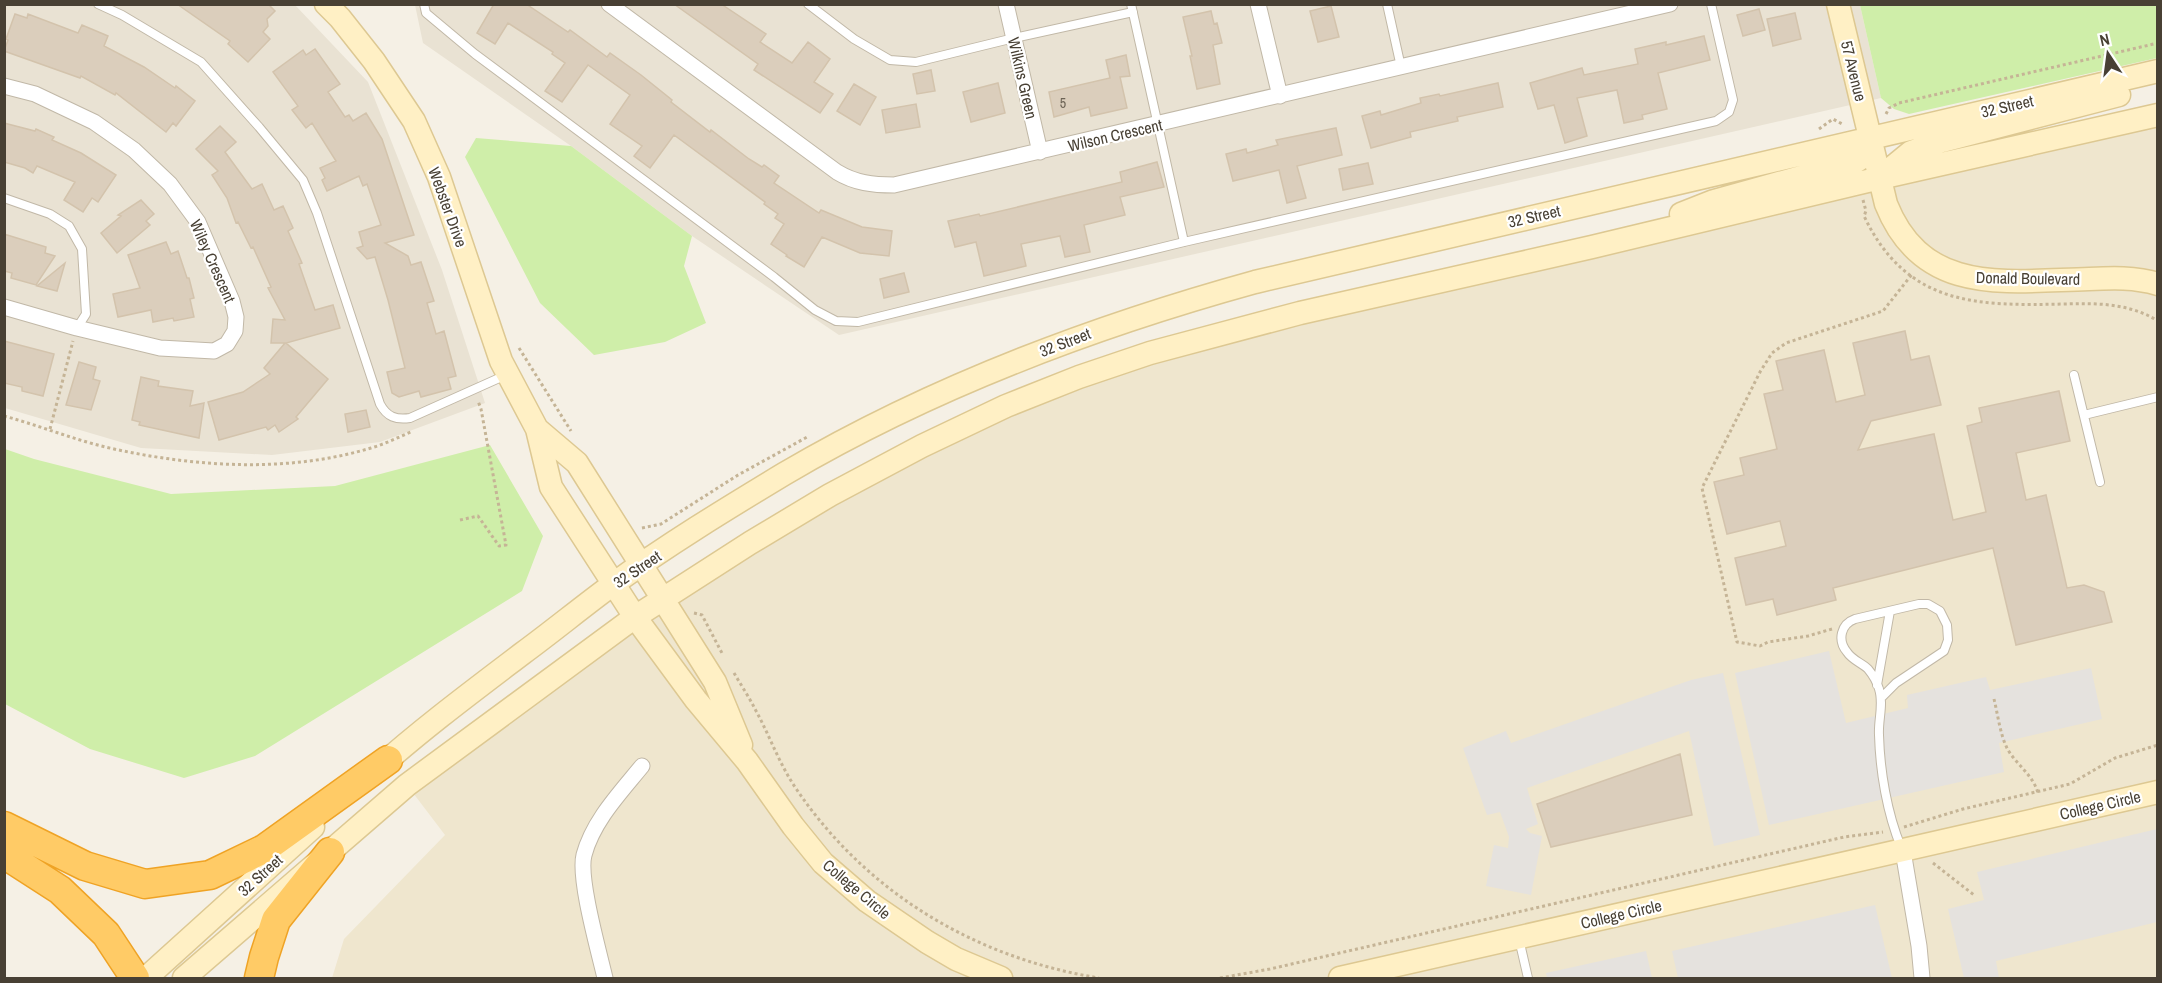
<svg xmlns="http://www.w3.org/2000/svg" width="2162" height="983" font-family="'Archivo Narrow',sans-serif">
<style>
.residential{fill:#e9e2d3}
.education{fill:#efe6ce}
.green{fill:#cfeea9}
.parking{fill:#e5e2de}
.building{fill:#dbcebc;stroke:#d3c3ac;stroke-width:1.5}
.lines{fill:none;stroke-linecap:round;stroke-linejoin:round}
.lane-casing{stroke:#c1b8a7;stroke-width:10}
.street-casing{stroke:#c1b8a7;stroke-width:17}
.secondary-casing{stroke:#ddc892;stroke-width:25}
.highway-casing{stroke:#efa325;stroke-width:31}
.path{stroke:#c5b496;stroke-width:3;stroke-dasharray:3 3;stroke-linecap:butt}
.lane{stroke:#fff;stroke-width:8}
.street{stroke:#fff;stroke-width:15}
.secondary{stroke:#fff0c5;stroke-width:22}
.highway{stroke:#ffcb66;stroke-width:28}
.labels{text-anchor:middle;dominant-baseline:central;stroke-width:4.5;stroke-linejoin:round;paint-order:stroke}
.number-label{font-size:14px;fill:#6d6456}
.street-label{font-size:16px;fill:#484034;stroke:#fff}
</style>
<rect width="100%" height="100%" fill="#f5f0e5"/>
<path class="residential" d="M4,5H295L368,82L442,270L485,403L380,442L272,455L141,448L5,408Z
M415,5H1860L1881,98L839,335L692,236L571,146L423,43Z"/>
<path class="education" d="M2157,115V978H332L344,939L445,835L407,785L750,543L1079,377Z"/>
<path class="green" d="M1860,5H2157V58L1909,114L1894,109L1881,98Z
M476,138L571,146L692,236L684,266L706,323L665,342L594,355L540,303L465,157Z
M490,445L543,536L522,591L255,756L184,778L90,749L5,704V449L34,459L171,494L335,486Z"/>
<path class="parking" d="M1829,651L1846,723L1908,708L1907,695L1986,677L1990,690L2091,668L2102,719L1999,743L2004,772L1769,825L1735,673Z
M1723,673L1760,835L1714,846L1689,731L1527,788L1538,824L1526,829L1530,833L1542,836L1531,895L1486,886L1494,845L1508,848L1509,837L1500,812L1487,815L1463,748L1506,731L1511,743L1691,680Z
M2157,829V922L1996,961L1999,978H1964L1948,909L1984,900L1977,872Z
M1875,905L1892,978H1678L1672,951Z
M1646,951L1652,978H1547L1546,973Z"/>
<path class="building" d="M177,4H268L275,11L267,19L268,26L263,32L270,39L248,62L228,44L230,41Z
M494,4H526L568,32L570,30L607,57L610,53L641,75L672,100L671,102L710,132L711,130L749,159L762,167L764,165L779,176L774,183L819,213L821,210L862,227L892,231L889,256L860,253L822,237L804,267L786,256L787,255L771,244L784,224L775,218L778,214L764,204L765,202L674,135L650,168L634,156L642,146L610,124L630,95L588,65L562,102L545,91L565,63L552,54L553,52L508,23L495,44L477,33Z
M674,4H721L766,34L760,42L792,63L808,42L830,59L814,82L833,94L820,113L754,70L758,64Z
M1331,6L1339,37L1318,42L1310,11Z
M1759,9L1765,30L1743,36L1737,15Z
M1211,11L1214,24L1217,23L1222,43L1213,45L1220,84L1197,89L1190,56H1192L1183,17Z
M1795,13L1801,39L1773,46L1767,19Z
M15,14L27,18L28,14L78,33L82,25L108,36L104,46L144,67L175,88L176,86L195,101L176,126L173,123L166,132L116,93L115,95L81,76L80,78L4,51L8,40L6,39Z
M1704,36L1710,60L1658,73L1667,109L1642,115L1643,119L1624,123L1617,90L1577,98L1587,136L1565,143L1554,105L1538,109L1530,83L1582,68L1584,75L1638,64L1635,49L1666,42V45Z
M315,49L340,84L328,92L345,117L349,115L353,121L366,113L382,139L414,235L385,243L408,256L411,265L421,262L434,301L427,303L436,334L444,331L456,376L448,378L451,389L421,397L419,391L399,397L392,393L387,372L405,368L388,300L375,257L367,259L357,248L363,246L359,232L381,225L367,184L363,186L359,176L327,191L322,180L325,178L320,168L336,161L312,123L306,128L292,110L298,106L273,72L303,50L306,55Z
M1126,55L1130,76L1120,77L1127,108L1091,116L1089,107L1054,117L1049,92L1110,78L1106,60Z
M931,70L935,91L917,94L913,74Z
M998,83L1005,113L971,122L963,92Z
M1498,83L1503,107L1457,117L1458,121L1410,132L1411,137L1371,148L1362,116L1380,111L1381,115L1421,103L1420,98L1439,94L1440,96Z
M854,84L876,97L860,125L837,111Z
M916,104L920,127L886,133L882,110Z
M4,123L35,131L36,129L54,137L52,140L81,153L116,175L98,202L92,198L83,212L64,200L75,182L37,166L33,173L25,168L4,162Z
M220,126L236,142L225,152L252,189L262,184L274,210L283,206L293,228L288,231L302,263L299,264L315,310L333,305L340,328L286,343L328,379L296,417L298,419L279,432L275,425L268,430L266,427L219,440L208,402L243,392L270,374L264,368L285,343H271L273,319L285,320L268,288L271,287L253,247L251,248L238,222L236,223L227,198L212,175L218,171L196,149Z
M1336,128L1342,155L1297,166L1306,198L1287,203L1279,170L1233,181L1226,154L1246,149L1247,153L1278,145L1276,140Z
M1157,162L1164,187L1120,197L1125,215L1084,225L1090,252L1065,257L1060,236L1021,244L1026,266L984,276L976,242L955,247L948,221L979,214L980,216L1122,182L1120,172Z
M1368,163L1373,184L1343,190L1339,169Z
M141,200L154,214L146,221L150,225L117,253L101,233L121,216L118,215Z
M4,234L46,247L45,253L55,256L36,285L11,278L12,273L4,271Z
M166,242L171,254L178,251L187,278H189L194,298L190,299L194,317L174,321L173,318L153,322L151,310L118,317L113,294L140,288L128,255Z
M65,263L57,291L37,286Z
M904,273L909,292L884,298L880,279Z
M1905,331L1911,360L1929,356L1941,405L1871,421L1858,450L1934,434L1953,520L1986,512L1967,426L1982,422L1979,408L2059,391L2070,441L2016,453L2026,500L2046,495L2067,588L2084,585L2104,592L2112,622L2016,645L1993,548L1833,588L1836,600L1777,615L1773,599L1746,605L1735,558L1786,546L1780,521L1727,534L1714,482L1744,475L1740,458L1777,449L1764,394L1783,390L1776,361L1824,350L1836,402L1865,395L1853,343Z
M4,341L54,354L43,396L22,391V387L4,383Z
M79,362L96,367L93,379L100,381L91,410L66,405Z
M141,377L159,381L158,386L193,391L190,406L204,403L199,438L139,425L140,422L132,420Z
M366,410L370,427L348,432L345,414Z
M1680,754L1692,815L1551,847L1537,804Z"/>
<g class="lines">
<defs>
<path id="lane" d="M98,4L122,15L201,62L259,127L303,180L317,213L380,404C387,417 396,420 410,418L506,375
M424,4L426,13L475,54L774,277L815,310L836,321L858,322L1184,242L1716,121L1729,112L1733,100L1711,4
M808,4L854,39L890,60L916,62L1014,38L1133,12
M1131,4L1184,242
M1387,4L1401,67
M4,198L50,214L69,226L82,249L86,314L77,328
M2074,375L2100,482
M2084,415L2158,397
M1877,685L1890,611
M1881,698L1896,683L1944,651L1948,640L1947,625L1940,611L1928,604H1919L1855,619C1841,624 1837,640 1847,652C1852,660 1862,663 1868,669C1873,675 1877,682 1879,689C1884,704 1878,720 1879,735C1880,771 1887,813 1901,847
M1519,939L1528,978"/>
<path id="street" d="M609,4L837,172C855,183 873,185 894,185L1670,4
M1006,4L1040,152
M1258,4L1280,96
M4,86L35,94L94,122L134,150L170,184L198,222L232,301L236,317L235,331L227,344L214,351L160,348L77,328L4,307
M1903,851L1919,946L1922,978
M605,978C599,952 578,878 584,855C593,821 620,793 642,766"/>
<path id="secondary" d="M326,4L340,18L374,61L414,121L439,177L501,361L537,429L551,487L635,617L696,700L747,761L793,826L823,863L867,901L927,942L956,959L1001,978
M1838,4L1886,204C1923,297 2007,281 2089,279C2112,278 2135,277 2158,284
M1883,175L1911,152L1942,141L2119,95
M1681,214L1714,201L1855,162L1864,156L1870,137
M537,429L577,463L715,682L741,745
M375,771C422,729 473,691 523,653C553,631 582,607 612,585C667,545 726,509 784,474C930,388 1092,327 1255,282L2158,71
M146,978L313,827
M184,978L407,785L635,617L750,543L830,495L922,446L1006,406L1079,377L1150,353L1300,313L1592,247L1880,178L2158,115
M1340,978L2158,792"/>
<path id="highway" d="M4,826L85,866L145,884L210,875L264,849L388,760
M4,854L60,890L106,934L135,978
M259,978L264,957L276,920L330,852"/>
</defs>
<use href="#lane" class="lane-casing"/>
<use href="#street" class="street-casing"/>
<use href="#secondary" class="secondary-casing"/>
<use href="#highway" class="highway-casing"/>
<path class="path" d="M1886,114L1889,108L1899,103L2158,43
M1819,129L1833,119L1844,125
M1863,200L1866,211L1864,216C1907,306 1977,306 2064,304C2097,303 2129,303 2158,321
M519,348L571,431
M4,416C41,426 77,441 114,449C197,467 288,473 371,448C385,444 399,437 413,431
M50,429L73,341
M460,520L478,516L499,546L506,545L481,409L478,401
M642,528L661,524L738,475L809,436
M694,613L702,615L723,655
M1832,629L1808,636L1768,642L1760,646L1737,642L1702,488L1760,372L1772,353L1786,343L1883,311L1913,273
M734,673C741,685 749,697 755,709C770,736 779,764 797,790C868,894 976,958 1099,978
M1994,699C1998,715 2000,735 2008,750C2017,765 2033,775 2038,793
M1904,827L1963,809L2070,784L2115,758L2158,745
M1933,863L1974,895
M1220,978L1270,969L1844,837L1883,832"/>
<use href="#lane" class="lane"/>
<use href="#street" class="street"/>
<use href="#secondary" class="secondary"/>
<use href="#highway" class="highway"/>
</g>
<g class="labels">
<g class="number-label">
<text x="1063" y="103">5</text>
</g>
<g class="street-label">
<text transform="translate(1854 71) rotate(76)">57 Avenue</text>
<text transform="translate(1023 78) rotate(77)">Wilkins Green</text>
<text transform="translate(2007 106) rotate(-13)">32 Street</text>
<text transform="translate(1115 135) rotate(-13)">Wilson Crescent</text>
<text transform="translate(448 207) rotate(70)">Webster Drive</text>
<text transform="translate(1534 216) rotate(-13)">32 Street</text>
<text transform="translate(213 261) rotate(66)">Wiley Crescent</text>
<text transform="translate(2028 278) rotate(1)">Donald Boulevard</text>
<text transform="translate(1065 342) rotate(-21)">32 Street</text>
<text transform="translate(637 569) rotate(-34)">32 Street</text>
<text transform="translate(2100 805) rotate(-13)">College Circle</text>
<text transform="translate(260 875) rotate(-42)">32 Street</text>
<text transform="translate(857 889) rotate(40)">College Circle</text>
<text transform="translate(1621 914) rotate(-13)">College Circle</text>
</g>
</g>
<rect width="2162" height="983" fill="none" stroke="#484034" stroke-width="12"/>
<g transform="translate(2108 54) rotate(347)" stroke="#ffffff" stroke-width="4.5" paint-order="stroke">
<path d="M0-4.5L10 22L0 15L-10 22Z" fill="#484034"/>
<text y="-9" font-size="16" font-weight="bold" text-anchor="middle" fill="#484034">N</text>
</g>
</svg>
